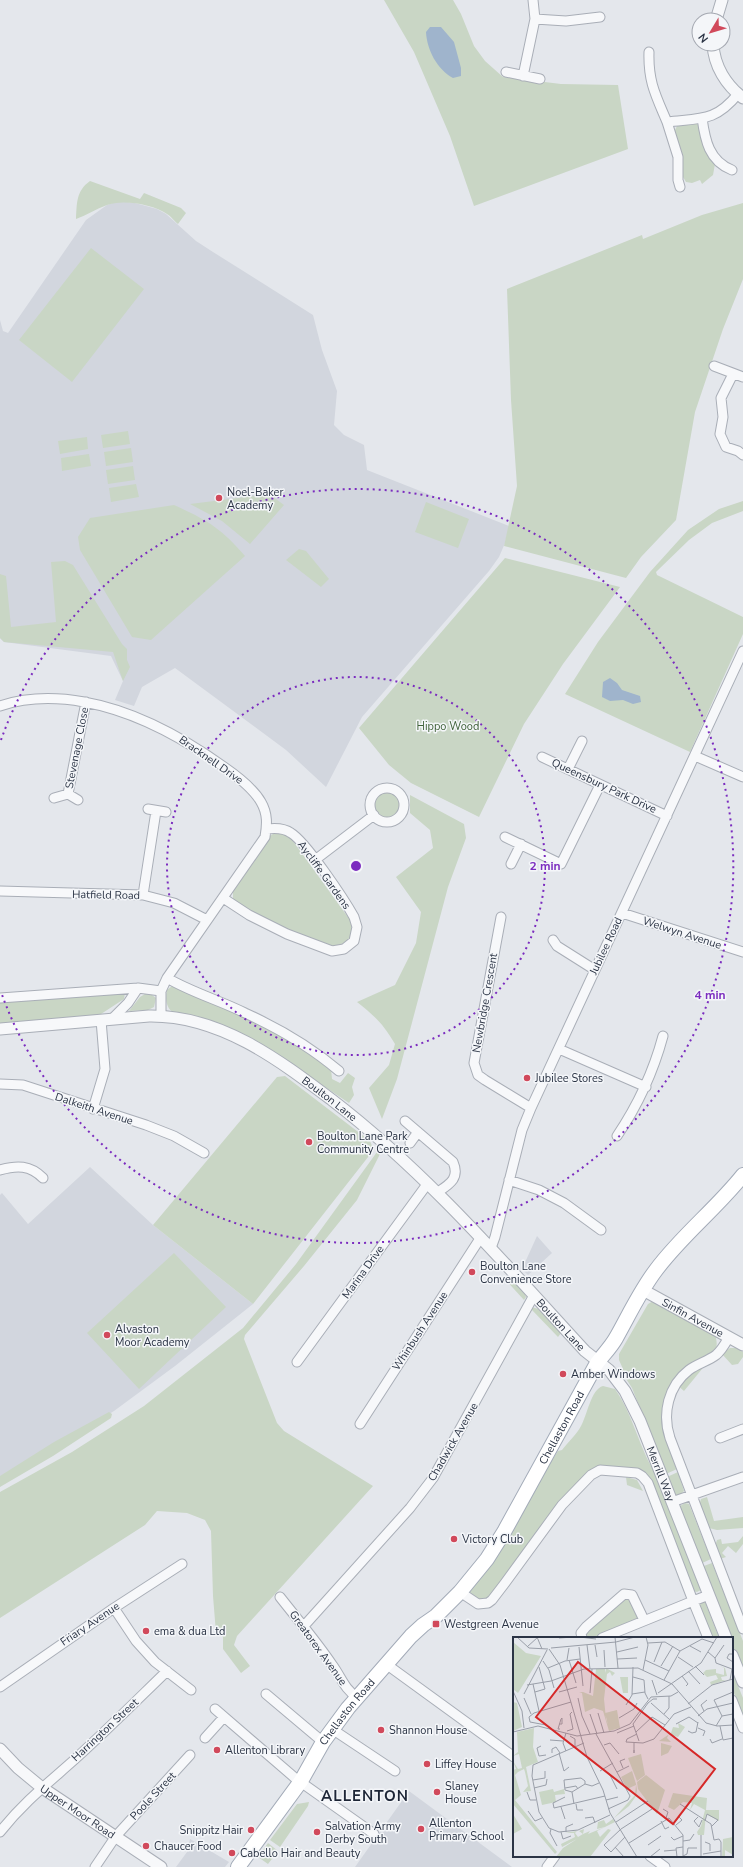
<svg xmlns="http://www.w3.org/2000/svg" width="743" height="1867" font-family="'Nunito Sans',sans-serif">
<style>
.built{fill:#d2d6de}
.green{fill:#c9d6c5}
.water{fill:#9fb4cc}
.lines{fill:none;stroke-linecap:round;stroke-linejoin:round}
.minor-casing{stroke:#a9aeb7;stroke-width:11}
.tertiary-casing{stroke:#a9aeb7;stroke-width:13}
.primary-casing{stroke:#a3abb8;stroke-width:16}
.minor{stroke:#f7f8fa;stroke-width:9}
.tertiary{stroke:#f7f8fa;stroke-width:11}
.primary{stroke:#fff;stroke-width:14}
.ring{fill:none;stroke:#7b2cbf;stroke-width:2;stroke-dasharray:2 4}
.poi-dot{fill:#d1495b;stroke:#f4f6f9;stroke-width:1.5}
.labels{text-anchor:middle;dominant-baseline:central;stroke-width:3;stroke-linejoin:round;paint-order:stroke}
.poi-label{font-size:11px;fill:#2b3445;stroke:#f4f6f9;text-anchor:start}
.park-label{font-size:11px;fill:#3f6138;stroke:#f4f6f9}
.street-label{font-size:11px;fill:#2b3445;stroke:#f4f6f9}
.district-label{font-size:15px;font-weight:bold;letter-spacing:1px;fill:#1d2536;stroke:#f4f6f9}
.inset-road{fill:none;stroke:#9a9fa9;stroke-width:1}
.view{fill:#d62828;fill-opacity:0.15;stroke:#d62828;stroke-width:2}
.inset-edge{fill:none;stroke:#2b3445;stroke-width:2}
.centre{fill:#7b2cbf;stroke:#f4f6f9;stroke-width:2}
.ring-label{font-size:12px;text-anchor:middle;font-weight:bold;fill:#7b2cbf;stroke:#f4f6f9;stroke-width:3;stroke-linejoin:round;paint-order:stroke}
</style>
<rect width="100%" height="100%" fill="#e4e7ec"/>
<path class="built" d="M118,201L135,203L157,209L166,214L196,241L213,252L313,315L322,350L337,391L334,425L344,435L364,445L367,470L509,526L505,543L499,557L489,571L362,717L326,787L286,750L175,668L142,687L134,706L115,700L123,681L111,656L4,642L0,638V320L3,331L8,333L86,220L107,205Z
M90,1167L153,1225L253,1304L175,1366L114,1411L0,1482V1195L2,1193L28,1224Z
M537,1236L552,1253L528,1275L522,1269Z
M409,1791L512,1867H355Z
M190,1839L229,1862L225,1867H176L187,1852Z"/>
<path class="green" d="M384,0H453L461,14L474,46L485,61L503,77L561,84L618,85L628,149L474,206L450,136L414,52Z
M696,123L699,126L715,164L713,175L702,184L700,180L692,183L686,182L683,177L674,132L678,124Z
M90,181L140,199L144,193L181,208L186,213L178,224C174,221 171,216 167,214C153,204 122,199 107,205C96,209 87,215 76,219C77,203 76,191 90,181Z
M743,203V279L723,329L695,412L676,520L641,557L626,578L504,546L517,486L511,400L507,289L642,235L643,239L702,215Z
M91,248L144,289L72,382L19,340Z
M128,431L130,444L103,448L101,435Z
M87,437L88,449L60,454L58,441Z
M131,448L133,462L106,466L104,452Z
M89,454L91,466L62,471L61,458Z
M133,466L135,480L108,484L106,470Z
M136,484L139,497L111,502L109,488Z
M269,494L284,505L250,544L222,521L190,504Z
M743,501V511L712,523L689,540L656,572L657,575L743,617V634L690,752L565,694L598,642L650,572L688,530L719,509Z
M426,502L469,519L458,548L415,532Z
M174,505C207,520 221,528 245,556L151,640L132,637L80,550L78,537L90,518Z
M299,549L306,551L329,579L321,587L286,560Z
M505,558L620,587L563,664L524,724L479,817L411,783L389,765L359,728Z
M65,561L73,565L122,644L127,649V660L130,667L123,681L113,652L4,642L0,638V574L6,576L11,627L56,622L51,562Z
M374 805a14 14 0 1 1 28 0a14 14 0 1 1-28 0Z
M410,795L464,824L466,838L448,887L397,1079L382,1119L369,1088L389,1065L395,1044C384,1025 375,1016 357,1002L395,985L416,943L421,912L396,877L433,848L430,830L410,813Z
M276,832L287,834L293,841L350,920L352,929L351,936L347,941L338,946L328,947L277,925L238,904L233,899V891L265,846L270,836Z
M172,986L248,1017L309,1052L331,1069L332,1079L340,1083L348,1073L355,1078L352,1087L354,1095L349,1103L316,1081L174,1013C166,1008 165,999 167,990Z
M125,993L124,999L101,1014L84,1017L0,1024V1001Z
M145,994L152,995L156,998L154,1007L148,1010L129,1011L140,997Z
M285,1076L370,1141L372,1146V1152L253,1304L153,1225L277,1077Z
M377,1152L380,1154L357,1200L304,1266L245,1335L244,1339L277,1423L284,1431L373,1486L237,1636L234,1645L250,1666L241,1673L223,1649V1637L216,1633L213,1596L211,1531L205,1520L187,1513L157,1511L145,1525L0,1618V1492L72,1452L144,1406L243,1328L296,1264Z
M174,1253L226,1307L139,1389L87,1333Z
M508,1276L525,1294L526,1297L524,1300L504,1278Z
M655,1300L715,1334C722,1358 706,1353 693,1363C689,1367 665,1404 663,1410C658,1425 672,1455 677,1469L666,1474L632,1388L621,1371L623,1369L619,1360V1354L648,1304Z
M532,1307L538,1309L561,1333L558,1337L532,1310Z
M730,1348H736L743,1352V1357L738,1364L732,1365L722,1354Z
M699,1366L702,1369L684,1391L677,1385Z
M603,1386L615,1389C634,1416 639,1449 657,1476L701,1590L697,1592L693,1591L649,1478L589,1472L560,1500L489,1599L480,1601L470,1593V1589L558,1451L562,1450C568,1442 577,1434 581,1426C587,1416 591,1389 603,1386Z
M109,1412L112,1414L111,1418L53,1456L0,1487V1476L54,1442Z
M678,1472L684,1491L680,1495L674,1496L667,1477Z
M626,1477L637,1480L643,1491L627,1485Z
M707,1497L714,1521L743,1517V1528L717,1530L709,1528L699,1505L701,1499Z
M685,1503L689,1504L711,1559L700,1564L679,1508L680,1506Z
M743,1536V1544L736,1553L728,1546L722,1553L726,1557L720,1559L715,1546L717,1540L721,1539L722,1544L738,1542Z
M712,1563L743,1641V1672L732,1645V1638H729L701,1567Z
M630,1598L638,1618L635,1623L594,1638H586L584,1633L622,1599Z
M704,1601L705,1602L719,1638H713L699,1604L700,1602Z
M732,1671L743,1698V1716L732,1688Z
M309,1802L308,1806L280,1847L270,1840L297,1804Z
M268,1843L278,1851L268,1864L258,1857Z"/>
<path class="water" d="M430,27H441L454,42L461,68V76L453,78C437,69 427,50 426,32Z
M610,678L617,683L622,690L640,696L641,702L633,704L623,700L610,701L602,697L603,682Z"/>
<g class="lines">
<defs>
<path id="minor" d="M535,19L566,21L600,17
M649,52C648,82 656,96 667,122
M506,72L540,79
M523,76L535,19L533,0
M702,118C705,140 709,161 732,170
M680,187L678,180V157L667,122C701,118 715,122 738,94
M714,366L743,377
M733,374L721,398L723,417L720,434L726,447L738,451L743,455
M0,706C27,697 56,697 84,702C135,711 182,737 224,767C237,776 253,788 261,802C268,814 267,825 265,837L167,978L161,991V1016
M695,756L743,777
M542,757L667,816
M568,769L582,741
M370 805a17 17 0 1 1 34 0a17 17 0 1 1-34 0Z
M68,794L86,702
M54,798L68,794L78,800
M148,809L166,812
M505,837L561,864L600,785
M315,860L374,815
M511,864L521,844
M0,891L143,895L174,903L207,920
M143,895L156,811
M223,898L249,915L287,934L332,951L344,949L354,941L357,927L354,917C344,899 306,842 291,833C284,828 275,828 267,829
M622,913L743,952
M501,917L474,1063L478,1075L485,1080L531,1108
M553,940L557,946L595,970
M167,978C193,993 219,1000 245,1013C278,1028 312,1048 339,1071
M0,998L138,988L161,991
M112,1019L128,1003L138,988
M559,1049L646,1087
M0,1084L23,1085L146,1125L174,1136L204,1153
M93,1109L105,1069L101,1020
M405,1121L453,1162C460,1178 450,1184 438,1192
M617,1136C638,1105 653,1073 663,1036
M410,1143L418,1132
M0,1170C17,1165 30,1165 43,1178
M509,1180L539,1190L564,1203L601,1230
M491,1248L495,1237L522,1130L531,1108L743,651
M729,1337C725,1344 722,1350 716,1355C708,1361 697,1364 689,1370C668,1386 662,1414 670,1438L743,1629
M297,1362L428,1183
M360,1424L481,1237
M720,1438L743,1429
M672,1502L743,1477
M460,1592L478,1604L488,1603L492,1600L505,1583L562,1505L591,1475L600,1470L637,1473L642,1476L648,1483L693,1601L602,1638
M280,1597C298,1620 317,1642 333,1666C341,1677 345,1690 357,1697
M114,1608L136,1641L155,1662L191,1690
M303,1627L410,1508L433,1478L533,1297
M582,1638L581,1633L586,1627L624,1594L632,1595L644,1620
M708,1638L693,1601L709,1595
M386,1664L514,1757
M0,1687L114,1608L182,1564
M266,1694L323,1742
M732,1700L743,1728
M215,1709L295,1778L374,1834
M332,1729L395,1771
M205,1738L224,1717
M0,1832C23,1803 47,1784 74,1760C106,1731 136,1701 167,1671
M650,1856L665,1867
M95,1867L116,1836L190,1755
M547,1867L555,1856"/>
<g id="tertiary">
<path d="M716,20L722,0"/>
<path d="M713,44C714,66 726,85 743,98"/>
<path id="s1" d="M0,1029L149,1016C220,1015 279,1060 332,1100C427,1173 505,1264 585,1351L609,1370L625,1391L640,1421L726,1638"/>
<path id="s2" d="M643,1290L743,1345"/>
<path d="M732,1655L743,1682"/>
<path id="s3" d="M0,1749L18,1768L41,1787L161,1867"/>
</g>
<g id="primary">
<path id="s4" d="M238,1867L301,1781L323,1742L348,1708L411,1636L423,1625L436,1616L460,1592L487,1559L504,1532L597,1363C603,1355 611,1347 616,1338C629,1315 640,1291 656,1270C682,1235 716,1209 743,1175"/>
</g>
</defs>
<use href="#minor" class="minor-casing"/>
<use href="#tertiary" class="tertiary-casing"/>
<use href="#primary" class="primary-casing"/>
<use href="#minor" class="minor"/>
<use href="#tertiary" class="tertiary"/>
<use href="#primary" class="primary"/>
</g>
<g class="ring">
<circle cx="356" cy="866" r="189"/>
<path d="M1 740A377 377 0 1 1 1 992"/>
</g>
<g class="poi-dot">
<circle cx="219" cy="498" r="4"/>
<circle cx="527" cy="1078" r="4"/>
<circle cx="309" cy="1142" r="4"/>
<circle cx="472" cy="1272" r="4"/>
<circle cx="107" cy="1335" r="4"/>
<circle cx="563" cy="1374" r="4"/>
<circle cx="454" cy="1539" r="4"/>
<rect x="432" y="1620" width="8" height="8" rx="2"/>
<circle cx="146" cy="1631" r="4"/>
<circle cx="381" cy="1730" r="4"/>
<circle cx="217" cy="1750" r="4"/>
<circle cx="427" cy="1764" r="4"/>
<circle cx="437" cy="1792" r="4"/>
<circle cx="421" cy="1829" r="4"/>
<circle cx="251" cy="1830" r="4"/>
<circle cx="317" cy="1832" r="4"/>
<circle cx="146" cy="1846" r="4"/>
<circle cx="232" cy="1853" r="4"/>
</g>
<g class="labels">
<g class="poi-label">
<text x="227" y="492">Noel-Baker<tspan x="227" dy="13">Academy</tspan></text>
<text x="535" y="1078">Jubilee Stores</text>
<text x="317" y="1136">Boulton Lane Park<tspan x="317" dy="13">Community Centre</tspan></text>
<text x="480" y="1266">Boulton Lane<tspan x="480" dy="13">Convenience Store</tspan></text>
<text x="115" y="1329">Alvaston<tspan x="115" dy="13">Moor Academy</tspan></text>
<text x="571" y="1374">Amber Windows</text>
<text x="462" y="1539">Victory Club</text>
<text x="444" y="1624">Westgreen Avenue</text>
<text x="154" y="1631">ema &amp; dua Ltd</text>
<text x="389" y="1730">Shannon House</text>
<text x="225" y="1750">Allenton Library</text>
<text x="435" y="1764">Liffey House</text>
<text x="445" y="1786">Slaney<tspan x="445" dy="13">House</tspan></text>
<text x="429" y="1823">Allenton<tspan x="429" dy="13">Primary School</tspan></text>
<text x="325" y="1826">Salvation Army<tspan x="325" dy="13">Derby South</tspan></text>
<text x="243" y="1830" text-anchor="end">Snippitz Hair</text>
<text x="154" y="1846">Chaucer Food</text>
<text x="240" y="1853">Cabello Hair and Beauty</text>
</g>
<g class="park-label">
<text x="448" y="726">Hippo Wood</text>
</g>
<g class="street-label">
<text transform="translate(77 748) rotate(-79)">Stevenage Close</text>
<text transform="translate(211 760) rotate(35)">Bracknell Drive</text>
<text transform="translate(604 786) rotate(25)">Queensbury Park Drive</text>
<text transform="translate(324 875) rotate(54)">Aycliffe Gardens</text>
<text transform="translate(106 895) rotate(1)">Hatfield Road</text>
<text transform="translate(682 933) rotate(18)">Welwyn Avenue</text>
<text transform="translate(606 946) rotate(-65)">Jubilee Road</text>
<text transform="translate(485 1003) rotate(-80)">Newbridge Crescent</text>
<text stroke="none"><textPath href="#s1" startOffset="352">Boulton Lane</textPath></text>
<text transform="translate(94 1109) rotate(18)">Dalkeith Avenue</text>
<text transform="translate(363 1272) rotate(-54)">Marina Drive</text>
<text stroke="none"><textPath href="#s2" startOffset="57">Sinfin Avenue</textPath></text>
<text stroke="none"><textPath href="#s1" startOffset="676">Boulton Lane</textPath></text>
<text transform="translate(420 1331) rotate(-57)">Whinbush Avenue</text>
<text stroke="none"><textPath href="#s4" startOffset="549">Chellaston Road</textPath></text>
<text transform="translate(453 1442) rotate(-60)">Chadwick Avenue</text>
<text stroke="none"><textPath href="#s1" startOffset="859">Merrill Way</textPath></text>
<text transform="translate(90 1624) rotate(-34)">Friary Avenue</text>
<text transform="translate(318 1648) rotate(54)">Greatorex Avenue</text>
<text stroke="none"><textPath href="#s4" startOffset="190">Chellaston Road</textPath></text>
<text transform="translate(105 1730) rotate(-43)">Harrington Street</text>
<text transform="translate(153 1796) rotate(-47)">Poole Street</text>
<text stroke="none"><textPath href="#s3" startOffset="100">Upper Moor Road</textPath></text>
</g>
<g class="district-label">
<text x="365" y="1796">ALLENTON</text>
</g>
</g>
<g transform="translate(513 1637)">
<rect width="220" height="220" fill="#e4e7ec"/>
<path d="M0,5L13,16L28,19L5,56L0,52ZM207,29L212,31L214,39L208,40L209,43H213L198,48L197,45L205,42L203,38L194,40L190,36L193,33L203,32V36L211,38V31ZM93,31L102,36L99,39L97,35L94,37L91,62L93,82L95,88L92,76L104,73L107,91L96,94L90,74L81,71L72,75L69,56L66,55H70L80,59L83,32H92L93,36ZM107,40H115V56H110ZM0,65L4,66L9,90L0,94ZM165,86L172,90L165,100L156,97L154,101L158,105L146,104L158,96L160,90L166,91ZM21,91L20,110L25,125L13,130L18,154L10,155L15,149L12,135L11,132L5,135L2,138L8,158L2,163L44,215L42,217L0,167V133L3,132L0,124L5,132L9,131L6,117L0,119L5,115L4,95ZM148,106L159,109L155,116L148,119ZM128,117L132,138L124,144L115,121ZM119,134L123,147L124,153L123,159L116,169L101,181L122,158L123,148L114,152L108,140ZM133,138L152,153L144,177L125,152L124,145ZM40,152L41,155L51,152L52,157L42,158L43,165L29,168L26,155ZM160,156L194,161L193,173H206V184L193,177L191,198H185L184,195L188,189L192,173L181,167L177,173L179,166L170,165L161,173L155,170ZM0,177L9,192L0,197ZM100,182L102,185L84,194L87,200L95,192L98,193L77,220H43L50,211L64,202L49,210L48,207L62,200L61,196H52L64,194L62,196L65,200L70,197L66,194L71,192L70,197L77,194L75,197L92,190L84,192L85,185L91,183L93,187ZM220,200V218L212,213V220H209L210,202Z" fill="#c9d6c5"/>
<path class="inset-road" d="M4,0L16,11L35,12M24,0L29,12M67,0L83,2M102,0L105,31M46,1L60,0M135,6L152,5L167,14M74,8L77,32M82,8L84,20M177,9L188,15M14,10L25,0M66,10L70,49M38,11L103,5L122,0M36,12L47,28L74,120L90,153L97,176L124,220M91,13L92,30M167,14L189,2L201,6M104,15L125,10M195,15L202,21L211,8M220,17H216L214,21L220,25M165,20L180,30M202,21L203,26L219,32L217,43M104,22L124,21M54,23L56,11M56,23L63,46M132,23L156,34M30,24L36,33L41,51M141,25L149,5M148,29L160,9M182,29L191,38M35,31L52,24L67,22M130,33L135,8L133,0M175,34L187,47M169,39L175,47L173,49M120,40L131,43L132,56L135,62M139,43L144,58M151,43L167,14M20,47L26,74M14,48L38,44L71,32L125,31L159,47L193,86L204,89L220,88M0,54L9,74L11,91M22,55L32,52L26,30M46,55L64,50M77,56L79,32M145,56L188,26L204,0M11,57L34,13M119,57L132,55M11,61L18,77M65,61L69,79L77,97M138,66L156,82M175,67L199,48L220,42M113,68L119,58L120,30M191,74L188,68L194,63M85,76L91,96M77,77L84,97M151,77L156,71V59M185,79L194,72L220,66M209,79L201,63L220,55M106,81L121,72L124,66M46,87H49V81L48,82L45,92H47M120,87L135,66L140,62H144M120,87L126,104M163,87L176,80L185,86M33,88L17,85L16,80L21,76L58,65M203,89L209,79L220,77M207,89L210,103L220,101M185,91L192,94L190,99M54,94L60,92L57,77L59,75M175,94L179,96L183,95L185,85M0,95L25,89L64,99L101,94L117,87L138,60L158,59L165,55M123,95L139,80L152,88M104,96L121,89M83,97L117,159L115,163L95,172M124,97L114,102L113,105L130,106L141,102L161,77L178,70M57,99L62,102V109M197,102L199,106L209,102M37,103L50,104M71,106L20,128L19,139L26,175L36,191L46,195L65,193L97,178M91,108L97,106L106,117M28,109L24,111L26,119L33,118M121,113V116V106M53,114L50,106L53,96M39,116V112L43,110L47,116M46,116L51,134L56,130M110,131L107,124L112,122M87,134L100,126M104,135L116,129M97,138L104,152M20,143L32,141V134M72,147V144L68,141L51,143L52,153L59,155L72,147L79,149L86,146M21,151L33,148L34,142M52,151L63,149L65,152M14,155L17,163H23M59,155L61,167M52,160L40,166L41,171L92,159M93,163L105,160M63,167L64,173H70M167,167L198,187L201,203L206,202L208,205V220M48,170L52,182M150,172L155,175L153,181M15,174L22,184L29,181M185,180L181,184L186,190L189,183M72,181L80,180L82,186M148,184L152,192L156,190M192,184L194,177L205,183L199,189M103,185L135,164M163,188L169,183L166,180M38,192L37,196L44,209M48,195L50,202L58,199M53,195V190L60,187M112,200L98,215L91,208L108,192L139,172M158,200L161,203L170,199M170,204L177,203L181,197M192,205L197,207V214M116,206L156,181L170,198V220M135,208L148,199M102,210L111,220M151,214L163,213M190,217L208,214M170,219L174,217L175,211H184M137,220L147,212M164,220L163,211L170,210M188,220V198"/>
<path class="view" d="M65,25L202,132L160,187L23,80Z"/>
<rect width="220" height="220" class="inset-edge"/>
</g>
<circle cx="356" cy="866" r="6" class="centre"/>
<g class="ring-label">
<text x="545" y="870">2 min</text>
<text x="710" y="999">4 min</text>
</g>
<g transform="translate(711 32) rotate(232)"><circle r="19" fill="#f4f6f9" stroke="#a4a8b1"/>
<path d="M0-3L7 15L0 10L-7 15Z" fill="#d1495b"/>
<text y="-6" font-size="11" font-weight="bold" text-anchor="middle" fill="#2b3445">N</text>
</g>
</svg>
